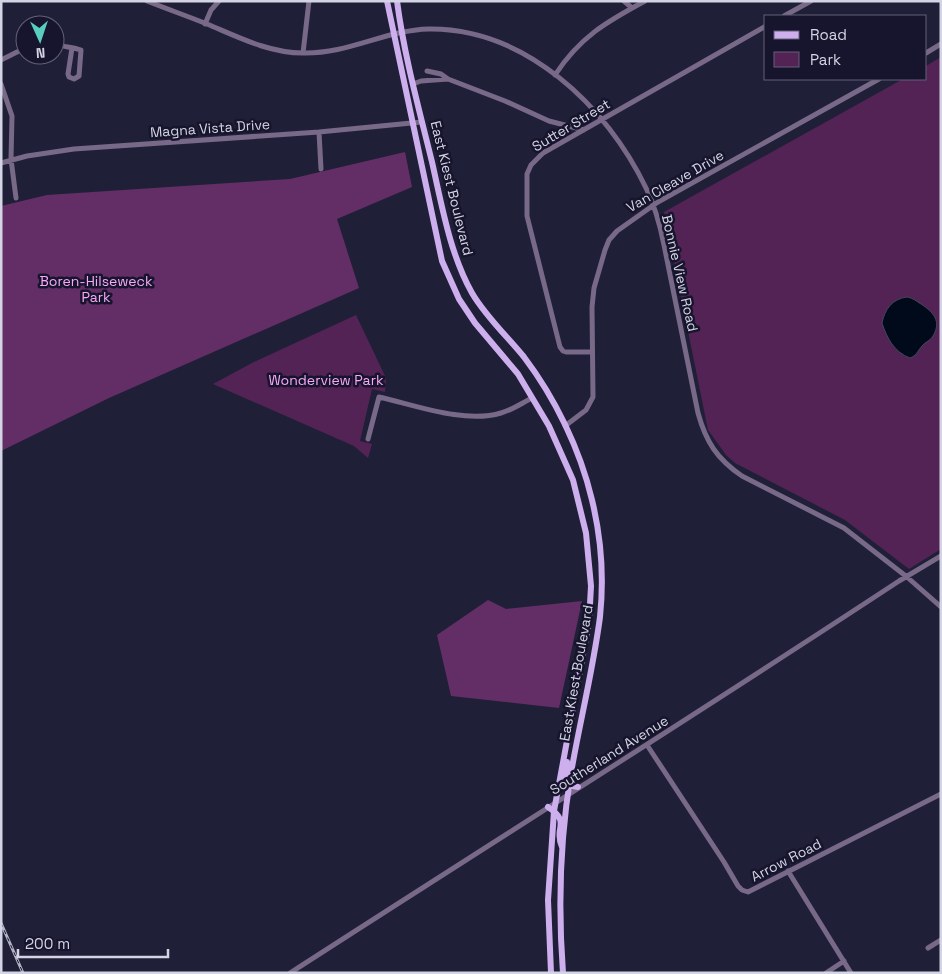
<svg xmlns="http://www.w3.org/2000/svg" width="942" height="974" font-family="'Space Grotesk',sans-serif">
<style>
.green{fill:#542355}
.forest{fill:#632e65}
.water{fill:#000a1a;stroke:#3f4757}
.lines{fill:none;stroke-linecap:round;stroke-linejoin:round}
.minor{stroke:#776987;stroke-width:5}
.major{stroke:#cdafee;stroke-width:6}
.rail-casing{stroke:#b3b3c5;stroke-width:3}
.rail{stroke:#17152d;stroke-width:1;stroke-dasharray:4;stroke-linecap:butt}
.labels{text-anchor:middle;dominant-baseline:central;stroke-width:5;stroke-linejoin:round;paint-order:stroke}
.street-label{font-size:14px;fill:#d3d4e4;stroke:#17152d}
.park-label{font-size:14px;fill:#f7a8f9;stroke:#17152d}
</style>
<rect width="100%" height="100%" fill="#201f38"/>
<path class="green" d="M941,57V549L909,569L845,520L735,463L726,455L708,430L664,212L903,79H926V66Z
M356,315L386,378L385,392L372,389L360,441L372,444L368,458L354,446L213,384L254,362Z"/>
<path class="forest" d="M405,152L412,187L337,219L359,288L109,398L1,451V206L47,195L290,179Z
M488,600L506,609L582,601L559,708L451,696L437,635Z"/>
<path class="water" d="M907,297C913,298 916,301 921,304C933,312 942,321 933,336C931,340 927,341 924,344C918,349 918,355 910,358C894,352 887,338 882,323C885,309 892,299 907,297Z"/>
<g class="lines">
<path class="minor" d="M147,1C167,9 187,16 207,24C238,37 269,53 303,53C349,54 385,30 429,29C525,28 607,106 646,188C655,206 660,225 664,245L698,413C706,442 717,459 742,476L844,528L907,577L941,607
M624,1L632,8
M784,16L811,1
M205,24L211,10L219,1
M55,44C64,47 73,47 81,50L79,76L74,79L69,77L68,74L72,48
M303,53L309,1
M926,53L941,44
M1,60L25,48
M427,71L441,74L448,79
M555,75C580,37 606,22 645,1
M1,84L12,116L11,159L16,198
M413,84L421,81L448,79L505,101L549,121L584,130
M319,132L321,169
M1,163L27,156L74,149L319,132L422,122
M592,352H566L563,351L560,347L527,216V174L531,165L543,153L766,26
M565,426L586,410L593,397L592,307L594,288L605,250L609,240L617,231L658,202L879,79
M368,439L379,397C415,405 465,424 501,413C512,410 522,403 532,398
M647,745L724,862L738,886L742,890L748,892L941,794
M788,871L851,973
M928,948L941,940
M290,973C493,842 697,714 899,581L941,556
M826,973L844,961"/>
<path class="major" d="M387,1L442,261L459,299L475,323L518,374L549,426L573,480L586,533L591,586L589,622L554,811L548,900L551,973
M397,1C404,55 419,109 432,162C442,206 450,254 472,293C486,317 507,336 524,357C555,398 580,449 592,500C601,537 604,579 600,617C593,670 580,721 571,773C560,839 558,907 563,973
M567,762L564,782L567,785L578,787
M548,807C572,823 553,827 562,847"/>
<defs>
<path id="rail" d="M1,923L23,973"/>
</defs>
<use href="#rail" class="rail-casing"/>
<use href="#rail" class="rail"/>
</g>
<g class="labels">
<g class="street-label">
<text transform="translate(571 125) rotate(-31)">Sutter Street</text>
<text transform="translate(210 128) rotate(-4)">Magna Vista Drive</text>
<text transform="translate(675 181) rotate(-30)">Van Cleave Drive</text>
<text transform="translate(452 188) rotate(76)">East Kiest Boulevard</text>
<text transform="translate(680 273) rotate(77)">Bonnie View Road</text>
<text transform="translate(576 673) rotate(-80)">East Kiest Boulevard</text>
<text transform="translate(609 755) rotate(-32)">Southerland Avenue</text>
<text transform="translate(786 860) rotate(-27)">Arrow Road</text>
</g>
<g class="park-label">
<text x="96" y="281">Boren-Hilseweck<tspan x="96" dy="16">Park</tspan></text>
<text x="326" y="380">Wonderview Park</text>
</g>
</g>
<rect width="942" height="974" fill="none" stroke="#d3d4e4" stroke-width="5"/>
<rect x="764" y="15" width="162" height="65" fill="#17152d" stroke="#626176"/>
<rect x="774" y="31" width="25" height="8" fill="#cdafee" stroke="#626176"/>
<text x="810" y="40" font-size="15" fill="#d3d4e4">Road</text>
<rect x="774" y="52" width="25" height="15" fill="#542355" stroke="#626176"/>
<text x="810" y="65" font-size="15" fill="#d3d4e4">Park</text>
<g transform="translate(40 40) rotate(177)"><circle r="24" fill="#17152d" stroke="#626176"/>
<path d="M0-4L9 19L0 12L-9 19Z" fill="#59cebe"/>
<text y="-8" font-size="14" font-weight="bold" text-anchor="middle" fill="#d3d4e4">N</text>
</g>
<path d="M18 949v8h150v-8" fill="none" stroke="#d3d4e4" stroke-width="2.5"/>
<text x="25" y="949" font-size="15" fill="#d3d4e4" stroke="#17152d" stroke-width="4" paint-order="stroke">200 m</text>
</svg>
